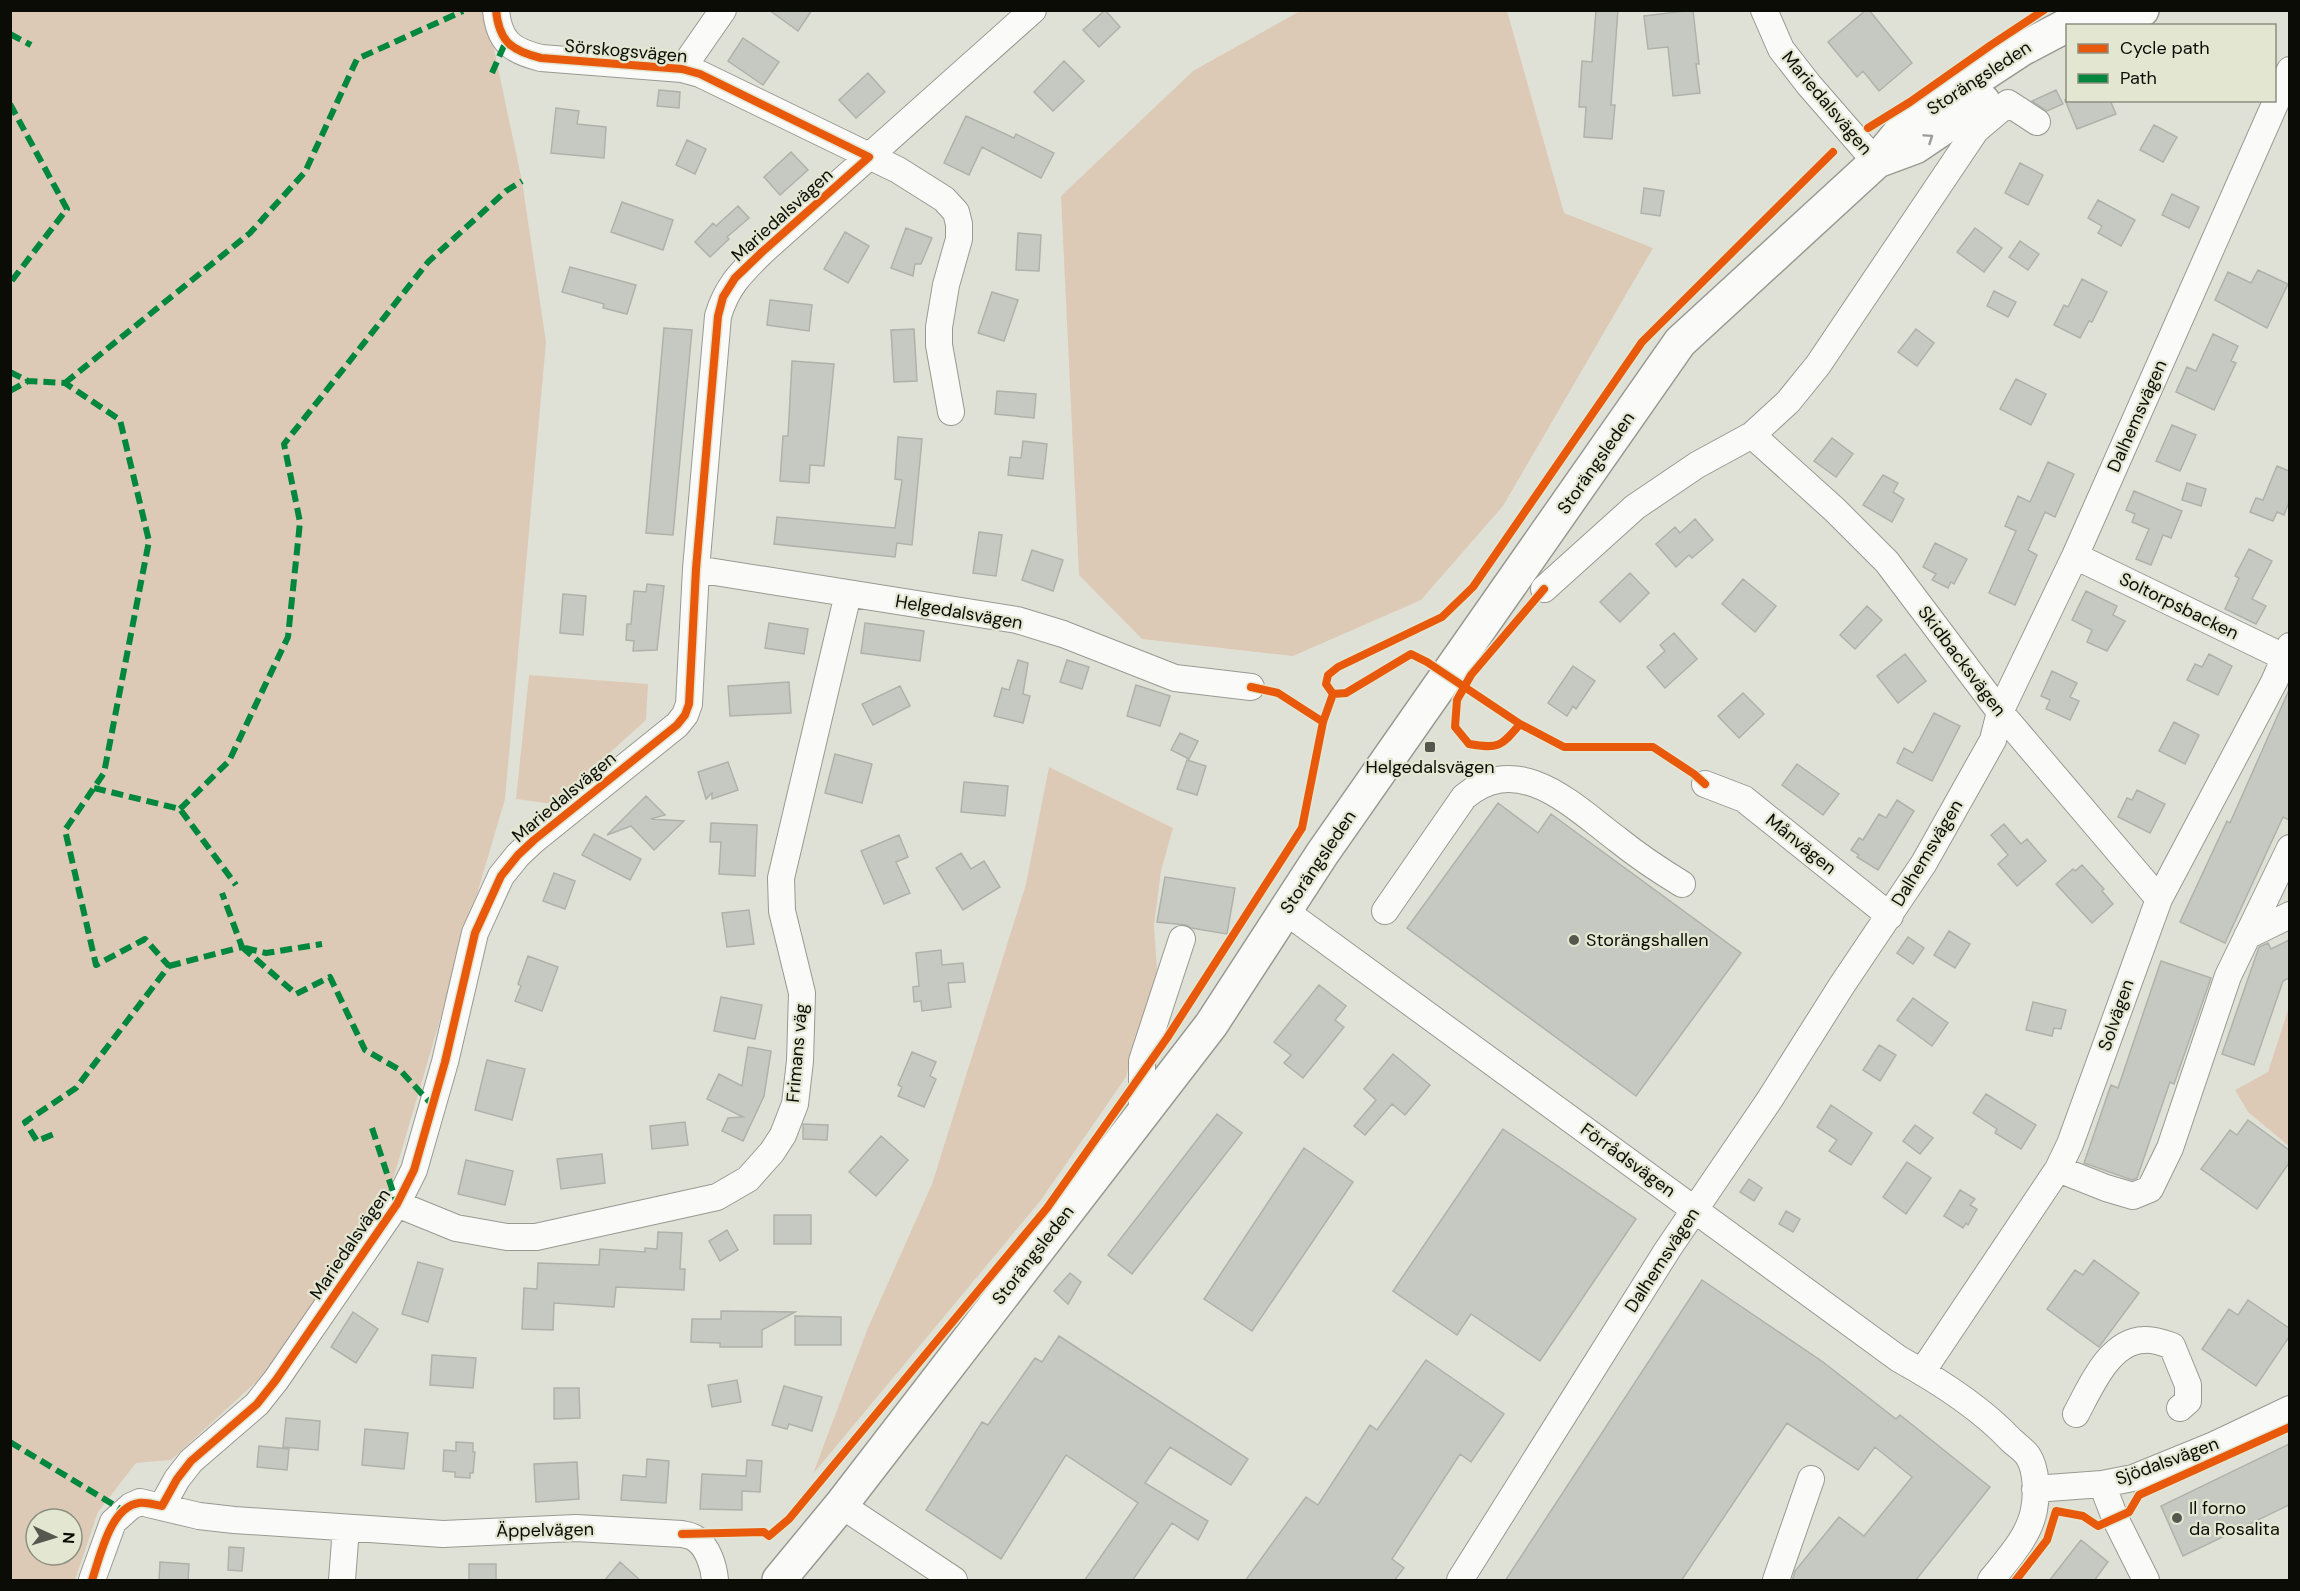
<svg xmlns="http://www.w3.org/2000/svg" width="2300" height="1591" font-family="'DM Sans',sans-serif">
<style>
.green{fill:#ddcab6;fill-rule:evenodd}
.building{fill:#c6c9c1;stroke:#afb2aa;stroke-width:1.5}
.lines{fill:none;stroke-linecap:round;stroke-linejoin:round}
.minor-casing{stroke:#989991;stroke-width:28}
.major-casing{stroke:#989991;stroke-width:36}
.minor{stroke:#fafaf9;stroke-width:26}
.major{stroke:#fafaf9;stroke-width:33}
.quiet{stroke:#00873e;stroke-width:6;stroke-dasharray:12 6;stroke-linecap:butt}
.cycleway-casing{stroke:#e3e6d1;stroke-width:11}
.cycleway{stroke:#e8590c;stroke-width:8}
.oneway{stroke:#9b9b98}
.poi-dot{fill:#56574f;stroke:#e3e6d1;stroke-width:2}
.labels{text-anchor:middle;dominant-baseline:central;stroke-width:4.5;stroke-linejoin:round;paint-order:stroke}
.street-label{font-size:18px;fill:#0c0c06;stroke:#e3e6d1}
.poi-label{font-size:18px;fill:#0c0c06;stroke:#e3e6d1;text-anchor:start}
</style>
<rect width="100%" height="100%" fill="#e0e1d6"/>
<path class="green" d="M11,11H488L494,49L522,181L546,342L505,799L387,1200L267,1372L171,1460L136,1463L98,1512L75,1580H11ZM36,1519H72V1555H36Z
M1300,11H1507L1564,213L1653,248L1503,506L1421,600L1293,656L1142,639L1079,575L1061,196L1193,71Z
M529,675L648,684L646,720L553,804L516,799Z
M1049,767L1173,828L1161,871L1154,925L1157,970L1126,1077L1041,1200L813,1474L867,1330L932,1184L1026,884Z
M2289,1007V1146L2248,1112L2235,1090L2268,1072Z"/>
<path class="building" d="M769,10H812L798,31Z
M1105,10L1120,27L1099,47L1083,30Z
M1596,10H1618L1611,105H1615L1612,139L1584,137L1586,107H1579L1582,61L1592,62Z
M1693,10L1699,64H1696L1700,93L1673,96L1668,47L1648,49L1644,16Z
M1866,10H1869L1912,63L1879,91L1863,71L1857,77L1828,42Z
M743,38L779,62L763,85L728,61Z
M1064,61L1084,81L1053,111L1034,92Z
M868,73L885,92L856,118L839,100Z
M659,90L680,92L679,108L657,106Z
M2056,90L2063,104L2047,111L2032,101Z
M2065,100H2110L2116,114L2077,129Z
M556,108L579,111L577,124L606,127L604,158L551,153Z
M966,116L1014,138L1016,134L1054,153L1041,178L982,147L969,175L944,163Z
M2154,125L2177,137L2163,162L2140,150Z
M687,140L706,149L695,174L676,165Z
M791,152L808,170L780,195L764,177Z
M2020,163L2043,175L2028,205L2005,193Z
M1644,188L1664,191L1660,216L1641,213Z
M2172,194L2199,207L2189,228L2162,215Z
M2098,200L2135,220L2121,246L2098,233L2102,226L2088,218Z
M622,202L673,220L663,250L611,232Z
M738,206L749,218L727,237L729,239L710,257L695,242L713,223L716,226Z
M906,228L932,238L921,264H915L913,276L891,268Z
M1975,228L2002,248L1984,272L1957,252Z
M845,232L869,246L848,283L824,269Z
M1018,233L1041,235L1039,271L1016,270Z
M2020,241L2039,254L2028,270L2009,257Z
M570,267L636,285L627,314L603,308L604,304L562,292Z
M2258,270L2288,284L2267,328L2215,300L2228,272L2251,283Z
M2082,279L2107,292L2092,322L2089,321L2080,338L2054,325L2064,305L2068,307Z
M1994,291L2016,302L2008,317L1987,306Z
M992,292L1018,300L1004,341L978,333Z
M770,300L812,305L809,331L767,325Z
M664,328L692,330L673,535L646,533Z
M914,329L917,381L894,382L891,330Z
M1916,329L1934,343L1917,366L1898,352Z
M2213,334L2238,346L2231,361L2236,363L2214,410L2176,392L2187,367L2196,371Z
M792,361L834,364L824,466L810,465L809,483L780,481L783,436H788Z
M2016,379L2046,394L2031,425L2000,409Z
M997,391L1036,394L1034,418L995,414Z
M2172,425L2196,435L2180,471L2156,461Z
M898,437L922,439L912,545L897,543L895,557L774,544L777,517L895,528L902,480L895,479Z
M1832,438L1853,454L1836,477L1814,461Z
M1023,441L1047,444L1043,479L1008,475L1010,457L1021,458Z
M2048,462L2074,474L2055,517L2045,512L2028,550L2037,555L2015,605L1989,593L2016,531L2005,526L2018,496L2030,502Z
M2277,466L2289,471V502L2284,515L2277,512L2273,521L2250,512L2256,498L2263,500Z
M1883,475L1898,483L1893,492L1904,499L1892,522L1863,505Z
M2187,483L2206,489L2201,506L2182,500Z
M2134,491L2182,511L2171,538L2163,535L2151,565L2136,559L2149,529L2132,522L2135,514L2126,510Z
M1695,519L1713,540L1692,558L1689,555L1676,567L1656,544L1675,527L1680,533Z
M979,532L1002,535L996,576L973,573Z
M1935,543L1967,559L1954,584L1951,582L1948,588L1932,580L1936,574L1923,567Z
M2249,549L2272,561L2252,599L2266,606L2256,624L2225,609L2239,578L2235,576Z
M1032,550L1063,560L1053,591L1022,580Z
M1630,573L1649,593L1620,622L1600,602Z
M1743,579L1776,606L1755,632L1722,604Z
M647,584L664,586L657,650L633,651L634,641L626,640L627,624H631L634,591L646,592Z
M2086,591L2117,606L2113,615L2125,621L2107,651L2087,642L2092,630L2072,620Z
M563,594L586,596L583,635L560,633Z
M1867,606L1882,620L1855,649L1840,635Z
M769,623L808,629L804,654L765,648Z
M865,623L924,631L920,661L861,653Z
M1674,633L1697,659L1665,688L1647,667L1665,651L1660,645Z
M1905,654L1926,681L1898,703L1877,676Z
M2209,654L2232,666L2218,695L2187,680L2195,664L2202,667Z
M1018,660L1028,663L1023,694L1030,696L1023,723L994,716L1002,688L1009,690Z
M1067,660L1089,667L1082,689L1060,682Z
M1573,666L1595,681L1576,709L1573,706L1567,716L1548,703Z
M2052,671L2077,683L2070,697L2079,701L2070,720L2046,709L2050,700L2041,696Z
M789,682L791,713L730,716L728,686Z
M1136,685L1170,696L1160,726L1127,716Z
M900,686L910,706L873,725L862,704Z
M2289,690V820L2283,817L2225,943L2180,922L2227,821L2230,823Z
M1743,693L1764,714L1739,738L1718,716Z
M1934,713L1960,726L1932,781L1897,763L1904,748L1913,753Z
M2174,722L2199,735L2185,764L2159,751Z
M1180,733L1198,741L1189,759L1171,750Z
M835,754L872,764L862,803L825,793Z
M1187,760L1206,766L1197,795L1177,789Z
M728,762L738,790L712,799V793L706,799L698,772Z
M1797,764L1839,794L1823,815L1782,785Z
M964,782L1008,786L1005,816L961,812Z
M2137,790L2165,804L2150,833L2118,817L2127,798L2132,800Z
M646,796L665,815L651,819L684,821L654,850L631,826L607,835Z
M1897,800L1914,811L1878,870L1857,857L1859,855L1851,850L1859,838L1863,840L1879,814L1886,818Z
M1498,803L1538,833L1551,814L1741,953L1636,1096L1407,928Z
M711,823L757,825L755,876L719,874L721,842H710Z
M2004,824L2021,844L2027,839L2046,861L2017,886L1998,864L2008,855L1991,835Z
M594,834L641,859L630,880L582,855Z
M899,835L908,857L896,862L910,893L884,904L861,851Z
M961,853L971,869L984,861L1000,887L963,910L936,868Z
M2082,865L2104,889L2102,891L2113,904L2092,923L2056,884L2073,869L2075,871Z
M554,873L575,881L565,909L543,901Z
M1165,877L1235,888L1227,934L1191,928L1186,925L1157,922Z
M749,910L754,944L727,947L722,913Z
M1949,931L1970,944L1955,968L1934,955Z
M1908,937L1924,948L1913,964L1897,953Z
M2289,940V978L2283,981L2254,1065L2222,1054L2259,947L2268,943L2271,949Z
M941,950L942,965L963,963L965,982L948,983L951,1007L922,1011L921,1001L914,1002L913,987L919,986L916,953Z
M528,956L558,967L542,1011L515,1001L521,986L518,984Z
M2161,961L2211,978L2174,1084L2170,1082L2137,1178L2132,1180L2084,1163L2111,1085L2118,1088Z
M1319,985L1346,1006L1335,1020L1344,1027L1303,1078L1284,1063L1291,1055L1274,1042Z
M721,997L762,1005L755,1039L714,1031Z
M1913,998L1948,1023L1932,1046L1897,1020Z
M2033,1002L2066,1010L2061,1029L2054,1028L2052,1036L2026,1030Z
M1879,1045L1896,1055L1880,1081L1863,1070Z
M748,1047L771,1051L764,1096L743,1141L722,1131L728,1118L743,1117L707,1099L719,1074L742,1086Z
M912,1052L936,1062L930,1076L936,1079L924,1107L898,1096L902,1087L898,1085Z
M1393,1054L1430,1085L1405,1115L1392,1104L1365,1135L1354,1126L1376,1100L1364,1089Z
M487,1060L525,1069L512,1120L475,1110Z
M1986,1094L2036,1125L2021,1149L1995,1133L1997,1129L1973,1113Z
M1831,1105L1872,1133L1851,1165L1829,1151L1837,1140L1817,1127Z
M1217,1114L1242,1133L1132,1274L1108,1255Z
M2248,1120L2289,1150V1163L2257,1209L2201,1169L2230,1130L2237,1135Z
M685,1122L688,1145L652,1149L650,1126Z
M803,1124L828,1125L827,1140L803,1139Z
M1915,1125L1933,1138L1920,1154L1903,1141Z
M1503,1129L1636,1219L1540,1361L1471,1314L1457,1335L1393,1291Z
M881,1136L908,1160L876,1196L849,1172Z
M1304,1148L1353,1182L1252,1331L1204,1299Z
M602,1154L605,1183L561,1189L557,1159Z
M466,1160L513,1171L505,1205L458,1194Z
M1907,1162L1931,1178L1906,1214L1883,1197Z
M1749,1179L1762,1188L1754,1201L1740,1192Z
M1960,1190L1975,1199L1970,1205L1977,1209L1968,1225L1966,1223L1963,1228L1944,1216Z
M1786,1211L1800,1219L1793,1232L1779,1224Z
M774,1215H811V1244H774Z
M727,1230L738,1250L720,1261L709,1241Z
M658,1232L682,1233L680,1269H685L684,1290L616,1287L614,1307L554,1303L553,1330L522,1329L524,1288L537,1289L538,1263L599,1265L600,1249L645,1252V1248L657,1249Z
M2094,1260L2139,1293L2099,1347L2047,1309L2075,1270L2083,1275Z
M418,1262L443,1269L428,1322L402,1314Z
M1070,1273L1081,1282L1068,1304L1054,1291Z
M1702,1280L1823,1362L1896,1419L1900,1415L1990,1487L1915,1581H1792L1795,1571L1839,1517L1864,1536L1912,1477L1875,1447L1858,1470L1787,1423L1681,1581H1505Z
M2248,1300L2289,1328V1337L2256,1386L2202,1349L2229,1309L2238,1315Z
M721,1311L795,1312L762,1330V1347H720V1343L691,1342L692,1319H721Z
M353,1312L378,1329L356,1363L331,1347Z
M795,1316L841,1317V1345H795Z
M1059,1336L1248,1459L1231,1485L1170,1447L1145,1483L1208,1521L1198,1540L1172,1523L1132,1581H1084L1138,1503L1066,1455L1001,1559L926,1510L982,1422L988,1425L1035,1358L1042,1362Z
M432,1355L476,1358L473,1388L430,1385Z
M1426,1360L1504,1414L1471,1462L1460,1454L1392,1559L1404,1568L1394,1581H1245L1306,1497L1318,1505L1370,1425L1377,1430Z
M737,1380L741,1402L712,1407L708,1385Z
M784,1386L822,1397L812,1431L789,1424L787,1429L772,1425Z
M554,1388H579L580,1418L554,1419Z
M286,1418L320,1421L318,1450L283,1447Z
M365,1429L408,1433L404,1469L362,1465Z
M456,1442L473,1443V1452H475L473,1473H470V1478L455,1477V1472L443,1471L444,1450L456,1451Z
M2289,1444V1505L2183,1556L2161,1506Z
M259,1446L289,1449L287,1470L257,1467Z
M647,1459L669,1461L666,1503L621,1500L623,1475L646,1477Z
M747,1460L762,1461L760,1492L742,1491V1510L700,1509L702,1474L746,1476Z
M577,1462L579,1499L536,1502L534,1464Z
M2081,1540L2108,1562L2094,1581H2049Z
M229,1547L244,1548L242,1571L228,1570Z
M160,1562L189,1564L188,1581H159Z
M620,1562L641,1581H604Z
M469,1564H496V1581H469Z"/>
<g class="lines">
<defs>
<path id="minor" d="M496,10C499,42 512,51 541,58L682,69L700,74L898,170L944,199L956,212L959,224V239L946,285L939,327V345L951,412
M1764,10L1781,49L1809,85L1876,162
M682,69L723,10
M1752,435L1835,510L1887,562L2000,712L2159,899
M2075,556L2290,660
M696,569L1017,620L1063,634L1175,678L1251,687
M1544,589L1635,507L1697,465L1752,435L1788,402L1818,365L1976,130L2008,103L2037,122
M1705,784L1744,799L1890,916
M1285,911L1899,1359C1939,1381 1980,1407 2011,1440C2016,1445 2024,1450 2028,1456C2037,1470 2037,1494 2034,1510C2029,1537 2007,1560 1991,1580
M1385,911L1464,797C1519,750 1573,806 1617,839C1638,856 1659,870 1682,884
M2247,936L2290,915
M1142,1113V1061L1182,939
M2058,1169L2106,1188L2133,1196L2150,1189L2170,1148L2228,976L2290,848
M397,1204L456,1228L507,1237H536L717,1197L748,1179L772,1152L783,1135L795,1104L800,1061L802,993L782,911L781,878L848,594
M1922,1372L2058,1169L2070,1144L2159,899L2274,682L2290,646
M2076,1414C2090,1388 2109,1341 2144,1340C2153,1339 2164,1343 2172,1346L2188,1385V1401L2180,1408
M2102,1484L2115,1518L2146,1580
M2035,1489L2102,1484L2133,1478L2214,1445L2290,1409
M841,1505L954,1580
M162,1506L177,1479L191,1461L257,1404L276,1380L397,1204L414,1170L445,1062L475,933L501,876L518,855L534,840L677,725L685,715L689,704L696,569L718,316C727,286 741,273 762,252L1033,10
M92,1580L113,1522L131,1506L140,1502L199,1516L234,1520L443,1534L576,1528L682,1534C686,1535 693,1536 696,1539C708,1547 714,1567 715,1580
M342,1580L346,1528
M1460,1580L1668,1249L1770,1099L1842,985L1924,863L1993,740L2000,712L2075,556L2290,70
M1776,1580L1811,1479"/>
<path id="major" d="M2113,26L2142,10
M1880,160L1915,147L1983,101
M779,1580L841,1505L1211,1025L1322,854L1680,342L1876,162L1906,125L2022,49L2096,10"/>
</defs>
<use href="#minor" class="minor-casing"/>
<use href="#major" class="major-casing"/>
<use href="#minor" class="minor"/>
<use href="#major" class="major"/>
<path class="quiet" d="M10,34L31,45
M492,73L506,41
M10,104L67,209L10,283
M10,372L28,381
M65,383L250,233L305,172L357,59L463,11
M10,391L28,381L65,383L120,420L149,541L104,773L65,830L96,965L145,939L169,966L76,1088L25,1122L37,1141L54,1134
M94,788L180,809L236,885
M180,809L229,761L288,637L300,522L284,444L428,262L506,191L522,181
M242,947L296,994L330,977L365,1050L400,1070L433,1106
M245,948L266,953L322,944
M169,966L242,947L222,893
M372,1128L397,1204
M10,1442L124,1511"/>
<defs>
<path id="cycleway" d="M1868,128L1910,102L1991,45L2044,10
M1251,687L1278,693L1323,722
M1333,694L1326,684L1328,675L1338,667L1442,617L1473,587L1642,342L1833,152
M1333,694L1346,693L1411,654L1427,662L1520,724L1564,747H1653L1694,774L1705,784
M1520,724C1501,747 1498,749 1469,744L1455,727L1457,700L1471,675L1544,589
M682,1534L764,1532L769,1536L789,1519L1047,1208L1167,1038L1302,828L1323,722L1333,694
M92,1580C100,1557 110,1507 139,1503C146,1502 155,1505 162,1506L177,1479L191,1461L257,1404L276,1380L397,1204L414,1170L445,1062L475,933L501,876L518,855L534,840L677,725L685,715L689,704L696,569L718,316L723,297L735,278L762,252L869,157L700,74L682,69L541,58C512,51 499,42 496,10
M2016,1580L2047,1540L2056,1511L2083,1516L2098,1526L2129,1512L2139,1495L2290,1427"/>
</defs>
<use href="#cycleway" class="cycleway-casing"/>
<use href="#cycleway" class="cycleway"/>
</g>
<defs><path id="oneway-chevron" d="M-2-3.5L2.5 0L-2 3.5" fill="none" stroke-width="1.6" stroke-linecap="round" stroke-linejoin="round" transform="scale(1.5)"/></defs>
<use class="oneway" href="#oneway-chevron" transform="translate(1929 138) rotate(-34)"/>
<g class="poi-dot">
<rect x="1424" y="741" width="12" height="12" rx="3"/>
<circle cx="1574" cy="940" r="6"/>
<circle cx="2177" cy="1518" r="6"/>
</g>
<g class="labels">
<g class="street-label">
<text transform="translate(626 51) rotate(5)">Sörskogsvägen</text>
<text transform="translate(1979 78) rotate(-33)">Storängsleden</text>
<text transform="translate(1827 103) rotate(50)">Mariedalsvägen</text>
<text transform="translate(782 215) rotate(-42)">Mariedalsvägen</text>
<text transform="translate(2137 416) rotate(-66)">Dalhemsvägen</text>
<text transform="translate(1596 463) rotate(-55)">Storängsleden</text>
<text transform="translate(2179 606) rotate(26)">Soltorpsbacken</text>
<text transform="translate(959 612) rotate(10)">Helgedalsvägen</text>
<text transform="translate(1962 661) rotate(53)">Skidbacksvägen</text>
<text transform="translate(564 797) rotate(-40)">Mariedalsvägen</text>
<text transform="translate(1801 844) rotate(39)">Månvägen</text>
<text transform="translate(1927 853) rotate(-59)">Dalhemsvägen</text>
<text transform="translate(1318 862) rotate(-56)">Storängsleden</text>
<text transform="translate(2116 1015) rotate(-71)">Solvägen</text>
<text transform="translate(797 1053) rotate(-85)">Frimans väg</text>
<text transform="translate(1628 1160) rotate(36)">Förrådsvägen</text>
<text transform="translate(350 1244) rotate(-56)">Mariedalsvägen</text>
<text transform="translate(1033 1255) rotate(-52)">Storängsleden</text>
<text transform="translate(1662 1260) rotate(-57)">Dalhemsvägen</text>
<text transform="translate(2167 1461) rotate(-20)">Sjödalsvägen</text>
<text transform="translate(545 1530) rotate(-1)">Äppelvägen</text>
</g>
<g class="poi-label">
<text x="1430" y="767" text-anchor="middle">Helgedalsvägen</text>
<text x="1586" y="940">Storängshallen</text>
<text x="2189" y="1508">Il forno<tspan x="2189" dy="21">da Rosalita</tspan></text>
</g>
</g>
<rect width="2300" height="1591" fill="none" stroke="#0c0c06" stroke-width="24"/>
<rect x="2066" y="24" width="210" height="78" fill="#e3e6d1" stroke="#8d8f80" stroke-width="1.5"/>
<rect x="2078" y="44" width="30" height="9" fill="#e8590c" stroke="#8d8f80" stroke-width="1.5"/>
<text x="2120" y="54" font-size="18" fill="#0c0c06">Cycle path</text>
<rect x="2078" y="74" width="30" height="9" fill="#00873e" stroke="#8d8f80" stroke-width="1.5"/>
<text x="2120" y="84" font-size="18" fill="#0c0c06">Path</text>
<g transform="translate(54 1537) rotate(94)"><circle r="28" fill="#e3e6d1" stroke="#8d8f80" stroke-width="1.5"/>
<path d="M0-4.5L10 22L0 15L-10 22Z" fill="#56574f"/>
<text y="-9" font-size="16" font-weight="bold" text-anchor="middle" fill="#0c0c06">N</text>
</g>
</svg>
